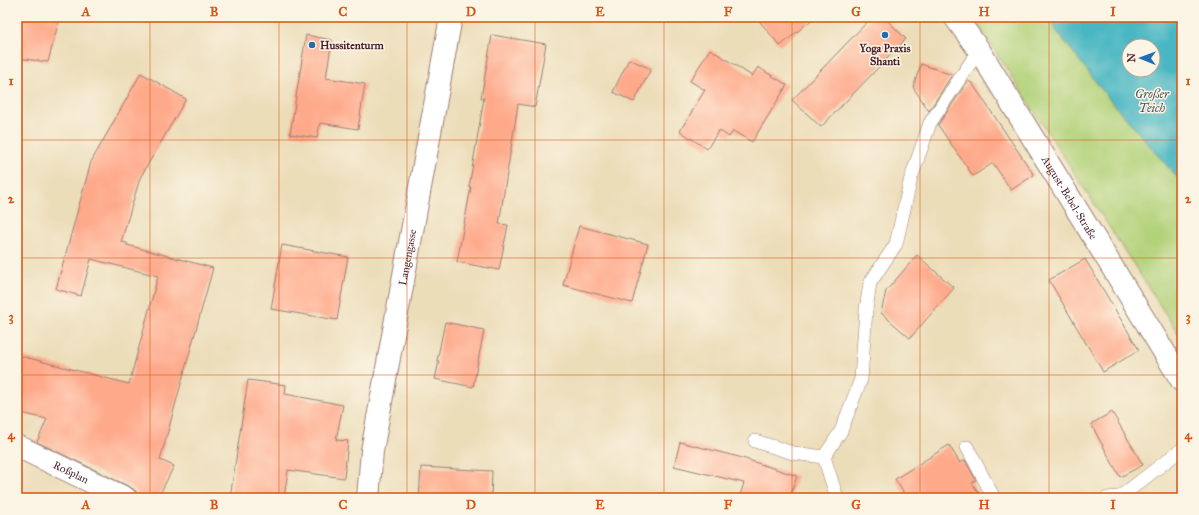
<svg xmlns="http://www.w3.org/2000/svg" width="1199" height="515" font-family="'IM FELL Great Primer',serif">
<style>
.green{fill:#b2d27a;stroke:#7e7852;fill-rule:evenodd}
.water{fill:#49b7c3;stroke:#4a6b77;fill-rule:evenodd}
.building{fill:#fea98a}
.lines{fill:none;stroke-linecap:round;stroke-linejoin:round}
.lane-casing{stroke:#9b7e72;stroke-width:14}
.street-casing{stroke:#9b7e72;stroke-width:24}
.lane{stroke:#fff;stroke-width:13}
.street{stroke:#fff;stroke-width:22}
.grid{fill:none;stroke:#d8530f;stroke-width:1;stroke-opacity:0.55}
.poi-dot{fill:#1f6fb2;stroke:#fcf5e5;stroke-width:1.5}
.labels{text-anchor:middle;dominant-baseline:central;stroke-width:3;stroke-linejoin:round;paint-order:stroke}
.poi-label{font-size:11px;font-weight:bold;fill:#4a1f2b;stroke:#fcf5e5;text-anchor:start}
.street-label{font-size:11px;fill:#4a1f2b;stroke:#fcf5e5}
.water-label{font-size:12px;font-style:italic;fill:#4a5460;stroke:#fcf5e5}
.neatline{fill:none;stroke:#d8530f;stroke-width:1.5}
.grid-label{font-size:13px;text-anchor:middle;font-weight:bold;fill:#d8530f}
</style>
<rect width="100%" height="100%" fill="#fcf5e5"/>
<filter id="ink" filterUnits="userSpaceOnUse"><feTurbulence type="fractalNoise" baseFrequency=".025" numOctaves="2"/><feDisplacementMap in="SourceGraphic" scale="8" xChannelSelector="R" yChannelSelector="G"/><feConvolveMatrix kernelMatrix="1 2 1 2 8 2 1 2 1" color-interpolation-filters="sRGB"/></filter>
<filter id="wash" filterUnits="userSpaceOnUse"><feTurbulence type="fractalNoise" baseFrequency=".012" numOctaves="4" result="noise"/><feDisplacementMap in="SourceGraphic" scale="16" xChannelSelector="R" yChannelSelector="G"/><feGaussianBlur stdDeviation="0.9" result="paint"/><feColorMatrix in="noise" values="0 0 0 0 0 0 0 0 0 0 0 0 0 0 0 0 0 1.4 0 .05"/><feComposite in="paint" operator="in"/></filter>
<g filter="url(#wash)">
<rect width="100%" height="100%" fill="#ecddb9"/>
<path class="green" d="M973,17H1182V339ZM1129,46H1153V70H1129Z"/>
<path class="water" d="M1046,17H1182V183L1106,95ZM1129,46H1153V70H1129Z"/>
<g id="blocks">
<path class="building" d="M17,17H60L48,62L17,58Z
M756,17H815L780,46Z
M872,17H884L906,39L821,127L792,100Z
M306,35L332,40L326,78L365,84L358,129L320,123L317,138L290,134Z
M492,35L546,44L535,107L518,104L499,224L508,225L499,270L457,262L471,187H469L484,98H481Z
M710,49L752,76L758,67L787,85L752,142L733,131L729,137L719,130L707,149L680,131L705,90L690,81Z
M629,59L651,69L634,102L613,92Z
M921,64L952,75L929,111L913,87Z
M141,73L186,99L140,178L121,242L127,243V245L213,268L160,460L174,466L158,498H137L136,491L130,487L37,442L47,419L17,412V355L129,384L158,276L91,259L81,296L56,289L91,162Z
M968,81L972,83L1034,175L1011,190L993,163L973,176L938,125Z
M579,226L648,244L632,303L563,285Z
M282,245L348,257L337,320L271,309Z
M917,255L954,288L910,338L881,313L886,291Z
M1085,259L1139,350L1103,372L1049,280Z
M445,322L484,330L473,387L435,379L439,361H437Z
M248,380L286,385L285,394L343,405L336,440L348,441L344,478L288,470L284,498H230Z
M1112,412L1143,465L1120,477L1091,424Z
M680,442L739,457L797,476L790,498H739L744,483L674,466Z
M949,445L960,463L965,460L976,480L972,483L982,498H907L895,479Z
M421,467L492,471L491,498H419Z"/>
</g>
</g>
<g filter="url(#ink)">
<use href="#blocks" fill-opacity="0" stroke="#9b7e72" stroke-width="1"/>
<g class="lines">
<defs>
<path id="lane" d="M755,441L793,453L824,457L841,431L861,379L866,310L870,283L896,244L911,178L930,123L979,50
M967,447L994,498
M824,457L837,498
M1107,498L1120,497L1182,449"/>
<g id="street">
<path id="s1" d="M955,17L979,50L1182,381"/>
<path id="s2" d="M17,446L125,498"/>
<path id="s3" d="M368,498L372,451L451,17"/>
</g>
</defs>
<use href="#lane" class="lane-casing"/>
<use href="#street" class="street-casing"/>
<use href="#lane" class="lane"/>
<use href="#street" class="street"/>
</g>
</g>
<path class="grid" d="M150,17V498M279,17V498M407,17V498M535,17V498M664,17V498M792,17V498M920,17V498M1049,17V498M17,140H1182M17,258H1182M17,375H1182"/>
<g class="poi-dot">
<circle cx="885" cy="35" r="4"/>
<circle cx="312" cy="45" r="4"/>
</g>
<g class="labels">
<g class="poi-label">
<text x="320" y="45">Hussitenturm</text>
<text x="885" y="48" text-anchor="middle">Yoga Praxis<tspan x="885" dy="13">Shanti</tspan></text>
</g>
<g class="street-label">
<text stroke="none"><textPath href="#s1" startOffset="214">August-Bebel-Straße</textPath></text>
<text stroke="none"><textPath href="#s3" startOffset="244">Langengasse</textPath></text>
<text stroke="none"><textPath href="#s2" startOffset="60">Roßplan</textPath></text>
</g>
<g class="water-label">
<text x="1152" y="94">Großer<tspan x="1152" dy="14">Teich</tspan></text>
</g>
</g>
<rect width="1199" height="515" fill="none" stroke="#fcf5e5" stroke-width="44"/>
<g transform="translate(1141 58) rotate(271)"><circle r="19" fill="#fcf5e5" stroke="#b59f9b"/>
<path d="M0-3L7 15L0 10L-7 15Z" fill="#1f6fb2"/>
<text y="-6" font-size="11" font-weight="bold" text-anchor="middle" fill="#4a1f2b">N</text>
</g>
<rect x="22" y="22" width="1155" height="471" class="neatline"/>
<g class="grid-label">
<text x="86" y="16">A</text>
<text x="214" y="16">B</text>
<text x="343" y="16">C</text>
<text x="471" y="16">D</text>
<text x="600" y="16">E</text>
<text x="728" y="16">F</text>
<text x="856" y="16">G</text>
<text x="984" y="16">H</text>
<text x="1113" y="16">I</text>
<text x="11" y="85">1</text>
<text x="1188" y="85">1</text>
<text x="11" y="203">2</text>
<text x="1188" y="203">2</text>
<text x="11" y="321">3</text>
<text x="1188" y="321">3</text>
<text x="11" y="439">4</text>
<text x="1188" y="439">4</text>
<text x="86" y="509">A</text>
<text x="214" y="509">B</text>
<text x="343" y="509">C</text>
<text x="471" y="509">D</text>
<text x="600" y="509">E</text>
<text x="728" y="509">F</text>
<text x="856" y="509">G</text>
<text x="984" y="509">H</text>
<text x="1113" y="509">I</text>
</g>
</svg>
